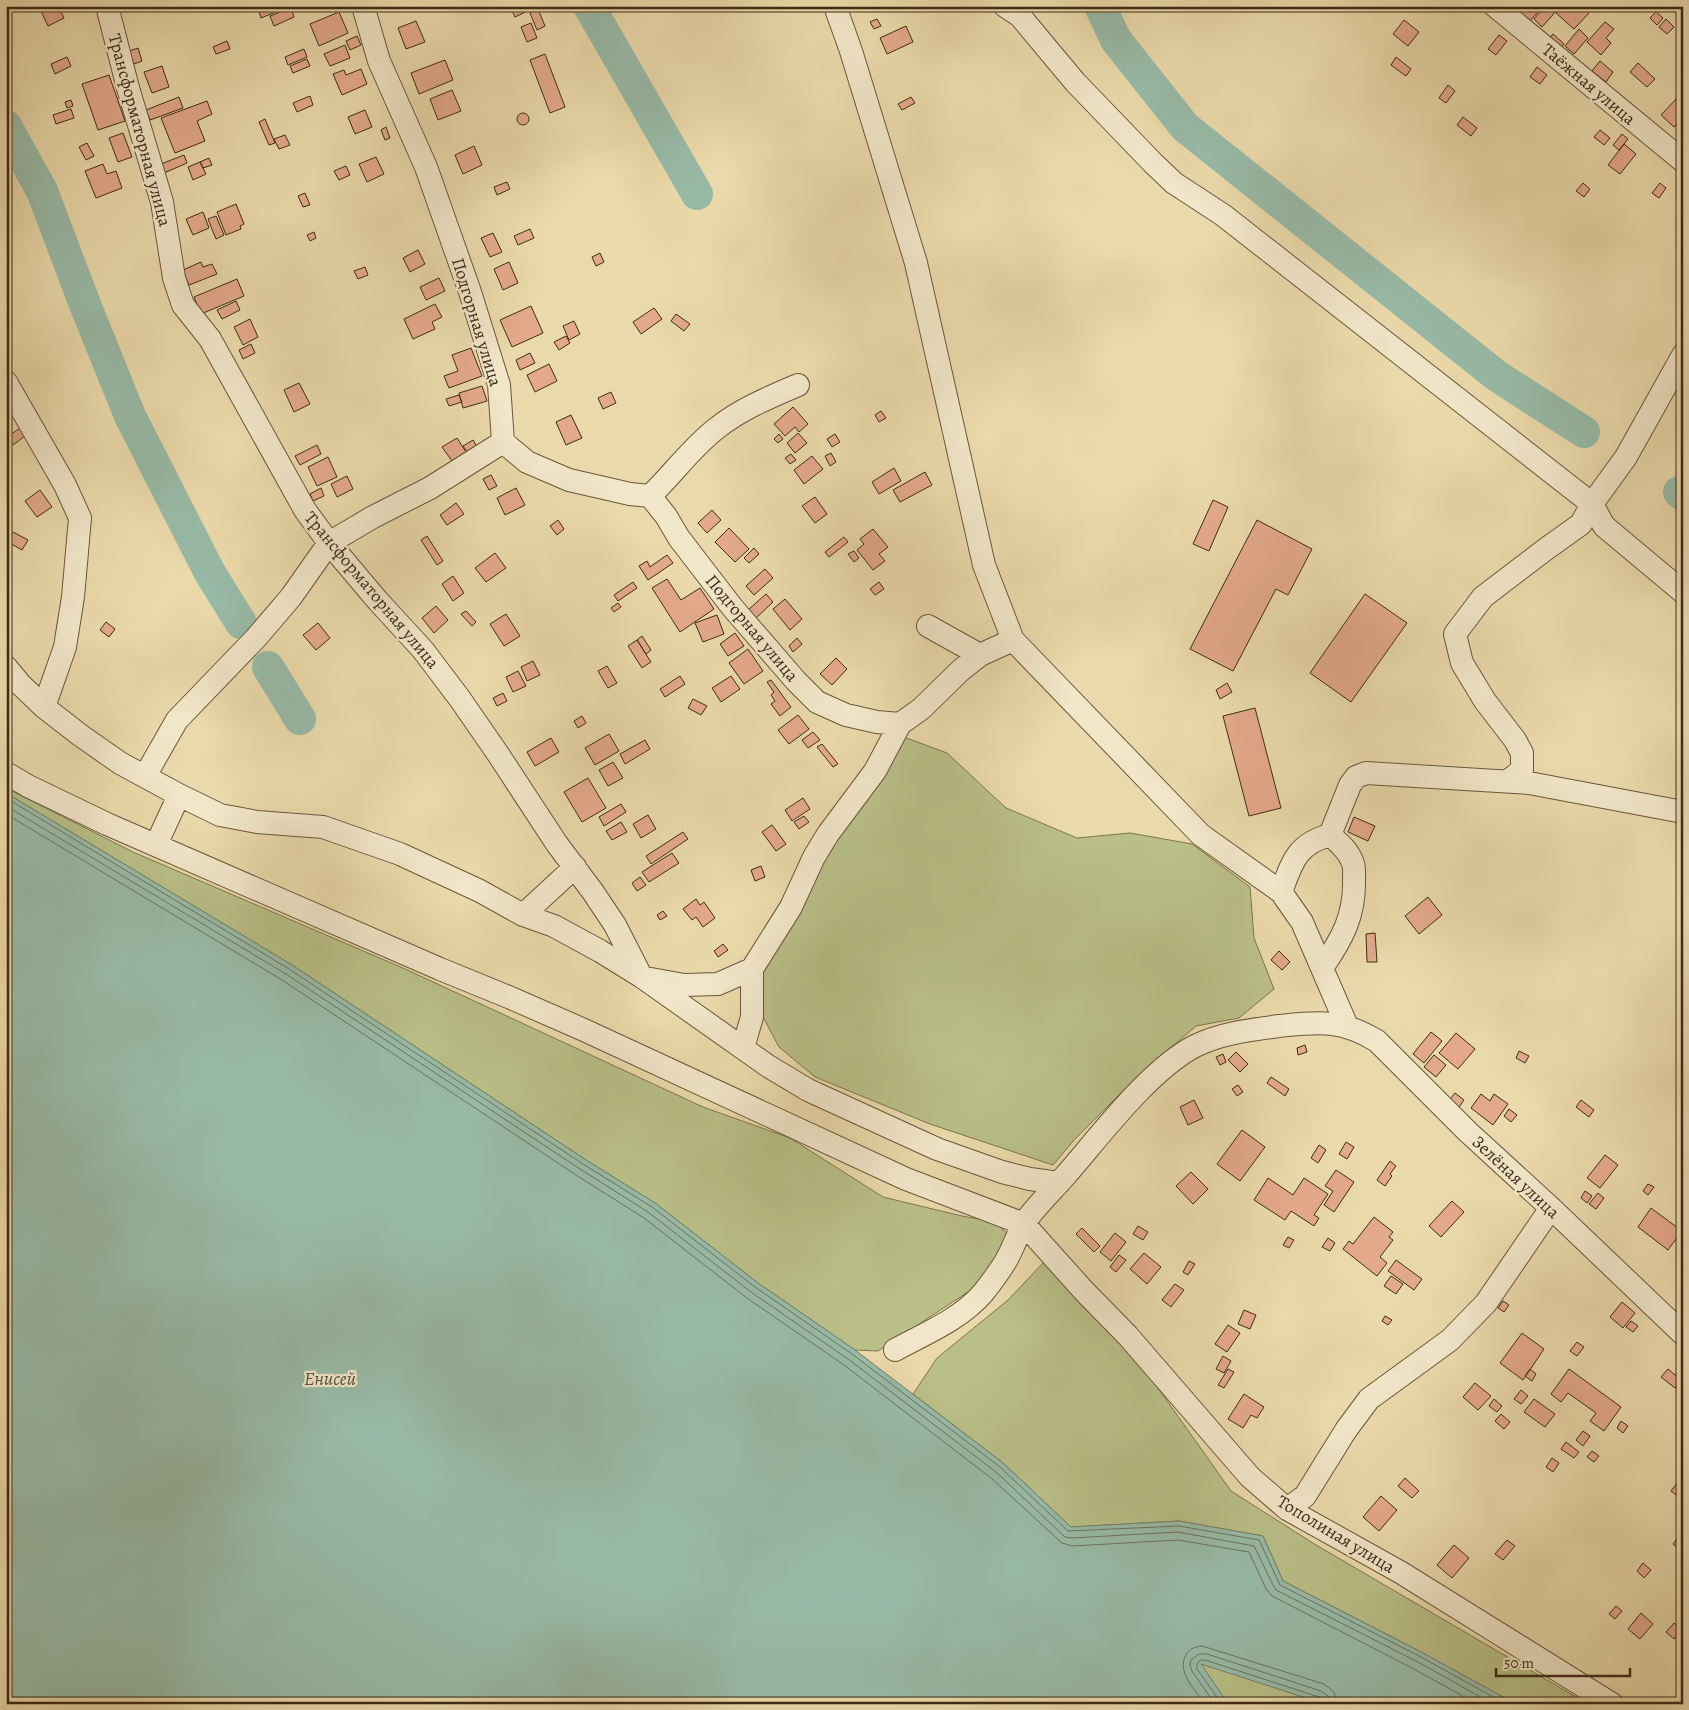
<svg xmlns="http://www.w3.org/2000/svg" width="1689" height="1710" font-family="Alegreya,serif">
<style>
.green{fill:#b9bf87;stroke:#7c754e}
.water{fill:#98baa7;stroke:#74816d}
.lines{fill:none;stroke-linecap:round;stroke-linejoin:round}
.shore{stroke:#6b725e;stroke-width:1}
.river{stroke:#98baa7;stroke-width:32}
.building{fill:#e3a98b;stroke:#3e2b16}
.minor-casing{stroke:#69563b;stroke-width:24}
.minor{stroke:#f1e6c8;stroke-width:22}
.labels{text-anchor:middle;dominant-baseline:central;stroke-width:4.5;stroke-linejoin:round;paint-order:stroke}
.street-label{font-size:18px;fill:#3e2b16;stroke:#f1e6c8}
.water-label{font-size:19px;font-style:italic;fill:#544f3a;stroke:#f1e6c8}
</style>
<rect width="100%" height="100%" fill="#ead9aa"/>
<filter id="stains"><feTurbulence type="fractalNoise" baseFrequency=".004" numOctaves="4"/><feColorMatrix values="0 0 0 0 .2 0 0 0 0 .09 0 0 0 0 .02 0 0 0 .5 -.17"/></filter>
<radialGradient id="worn" r=".72"><stop offset=".6" stop-color="#630" stop-opacity="0"/><stop offset="1" stop-color="#630" stop-opacity=".3"/></radialGradient>
<path class="green" d="M901,736L947,753L1006,808L1077,838L1130,833L1192,844L1250,887L1254,938L1274,989L1239,1018L1196,1026L1140,1074L1075,1139L1053,1165L930,1124L815,1077L779,1047L761,1013L763,974L779,931Z
M6,788L133,852L403,968L703,1107L790,1138L883,1197L962,1216L995,1222L1014,1240L980,1284L878,1351L855,1350L758,1283L655,1203L586,1160L292,965L6,793Z
M1044,1262L1143,1367L1231,1491L1316,1545L1588,1704H1516L1423,1653L1283,1581L1263,1536L1179,1521L1071,1527L1003,1463L913,1394L937,1358L1008,1300Z
M1200,1663L1325,1704H1228Z"/>
<path class="water" d="M6,793L292,965L586,1160L655,1203L758,1283L855,1350L1003,1463L1071,1527L1179,1521L1263,1536L1283,1581L1423,1653L1516,1704H1325L1201,1664L1228,1704H6Z"/>
<g class="lines">
<path class="shore" d="M6,798L289,969L583,1164L652,1207L755,1287L852,1354L1000,1467L1068,1531L1179,1526L1259,1540L1280,1585L1421,1657L1506,1704
M6,806L286,974L580,1169L648,1212L751,1292L848,1359L996,1472L1065,1537L1072,1538L1178,1532L1254,1546L1273,1585L1276,1590L1418,1662L1493,1704
M6,814L282,980L576,1175L644,1218L747,1298L844,1365L991,1478L1062,1543L1072,1546L1178,1540L1249,1552L1266,1589L1272,1596L1414,1669L1477,1704
M1205,1704C1196,1691 1176,1672 1186,1655C1189,1649 1195,1647 1202,1646L1324,1684L1334,1692L1337,1704
M1215,1704L1192,1671L1190,1665L1191,1660L1199,1654H1207L1321,1691L1328,1696L1329,1704
M1222,1704L1197,1669V1664L1200,1660H1205L1319,1697L1322,1699L1323,1704"/>
<path class="river" d="M589,6L697,194
M1100,6L1116,40L1185,127L1497,376L1584,432
M6,126L42,191L86,307L130,416L210,573L241,623
M1679,492L1683,495
M268,667L300,719"/>
</g>
<path class="building" d="M50,6H58L64,18L48,26L41,11Z
M263,6H282L283,9L261,18L258,8Z
M521,6H535L536,7L515,17L512,11Z
M1527,6H1543L1529,22L1519,15Z
M1545,6H1555L1558,9L1542,27L1534,19Z
M1562,6H1581L1589,13L1574,29L1556,13Z
M291,8L294,17L274,26L270,16Z
M538,9L545,26L537,30L530,13Z
M339,12L348,33L319,46L310,24Z
M1656,12L1663,18L1657,25L1650,18Z
M877,19L881,26L874,29L870,22Z
M1666,19L1674,27L1667,34L1659,27Z
M1404,20L1419,32L1408,46L1393,34Z
M416,21L425,42L406,49L398,28Z
M1605,22L1614,29L1606,38L1611,43L1601,55L1587,42Z
M531,23L537,38L527,42L521,27Z
M906,26L913,42L887,54L880,38Z
M1579,29L1588,38L1574,54L1565,46Z
M1553,34L1564,44L1558,51L1547,41Z
M1499,35L1507,41L1496,55L1488,49Z
M357,36L361,45L350,50L346,41Z
M227,41L230,49L216,54L213,47Z
M345,45L350,58L330,66L324,54Z
M138,48L142,61L134,64L129,51Z
M304,49L307,57L288,65L285,57Z
M545,54L565,107L550,113L530,60Z
M67,57L71,66L55,74L51,64Z
M1396,57L1411,69L1406,76L1391,65Z
M307,59L310,66L293,73L290,66Z
M445,60L453,80L419,94L411,73Z
M1600,61L1613,72L1606,82L1592,71Z
M1638,63L1655,79L1647,87L1630,72Z
M162,66L169,87L152,93L144,72Z
M1537,67L1547,75L1540,84L1530,77Z
M361,69L367,84L342,95L333,74L344,70L346,75Z
M109,75L125,121L98,130L82,84Z
M1448,85L1455,91L1446,103L1439,98Z
M452,90L461,111L438,120L430,99Z
M310,96L313,105L297,112L293,103Z
M179,97L183,108L150,120L146,110Z
M911,97L915,103L902,110L898,104Z
M1677,98L1683,104V118L1674,127L1661,115Z
M71,100L73,106L67,108L65,102Z
M207,101L212,114L197,121L205,141L175,153L161,118Z
M71,109L74,118L56,124L53,115Z
M365,110L372,127L355,134L348,117Z
M517 119a6 6 0 1 1 12 0a6 6 0 1 1-12 0Z
M1463,117L1477,128L1471,136L1457,125Z
M265,119L275,143L269,145L259,122Z
M386,127L390,138L385,140L381,130Z
M1600,130L1610,138L1604,145L1594,137Z
M123,133L132,157L118,162L109,138Z
M1622,134L1628,139L1619,150L1613,145Z
M285,135L290,145L279,149L274,139Z
M87,143L94,156L86,160L79,147Z
M1624,144L1636,154L1620,174L1608,165Z
M474,146L482,165L463,174L455,155Z
M184,155L187,163L164,173L161,164Z
M376,157L384,174L367,182L359,164Z
M209,158L212,165L203,168L200,162Z
M200,162L206,174L193,180L188,167Z
M103,164L107,174L116,171L122,188L96,198L85,171Z
M346,166L350,175L339,180L334,171Z
M507,182L510,189L497,195L494,187Z
M1583,183L1590,189L1584,197L1576,191Z
M1660,183L1666,188L1659,198L1652,193Z
M305,193L310,205L303,207L298,196Z
M236,204L244,224L240,226L241,229L226,235L217,212Z
M203,212L209,228L193,235L186,219Z
M216,216L224,235L216,239L208,219Z
M530,229L534,238L518,245L514,236Z
M314,232L316,238L310,241L307,235Z
M493,233L502,252L490,257L481,238Z
M418,250L425,264L410,272L403,258Z
M600,253L604,262L596,266L592,257Z
M201,262L203,267L212,264L217,274L189,285L183,270Z
M509,262L518,283L503,290L494,269Z
M365,267L368,275L358,279L354,271Z
M439,278L445,291L426,300L420,287Z
M237,279L244,296L201,314L194,297Z
M236,301L240,310L222,319L217,310Z
M435,304L442,317L432,322L435,329L413,339L404,319Z
M531,306L543,333L512,347L500,320Z
M654,308L662,319L641,334L633,322Z
M676,314L690,324L684,331L671,321Z
M250,319L258,337L243,345L234,327Z
M574,321L580,334L569,340L563,326Z
M566,336L570,343L559,350L554,342Z
M251,344L255,353L243,359L239,350Z
M471,348L482,376L449,388L444,376L458,371L452,355Z
M530,353L535,363L520,370L516,360Z
M549,364L557,381L535,392L527,375Z
M299,383L310,404L294,412L284,390Z
M482,386L487,401L463,408L459,393Z
M611,392L616,403L603,409L598,398Z
M459,395L462,402L449,406L446,399Z
M793,407L808,424L799,432L795,427L785,436L774,424Z
M881,411L886,418L879,422L875,415Z
M571,415L582,438L566,445L556,422Z
M20,428L25,436L13,445L7,437Z
M798,433L807,443L795,453L787,443Z
M779,434L783,439L778,443L774,439Z
M835,434L840,442L832,447L827,439Z
M457,438L466,452L452,461L442,447Z
M473,440L477,447L468,453L463,446Z
M317,445L321,454L300,465L295,456Z
M831,453L836,462L830,466L825,456Z
M791,454L796,460L790,464L785,458Z
M812,456L823,469L804,484L794,470Z
M328,457L337,477L317,486L308,467Z
M894,468L901,481L879,494L872,482Z
M925,472L932,485L900,502L893,490Z
M491,475L497,486L489,490L483,479Z
M347,476L353,489L337,497L331,484Z
M321,488L324,496L313,501L310,494Z
M516,488L525,505L505,515L497,498Z
M40,490L52,507L37,517L25,501Z
M815,497L827,514L815,523L802,506Z
M1213,500L1228,507L1209,551L1193,544Z
M456,503L464,514L447,525L440,515Z
M712,510L721,520L707,533L698,523Z
M558,520L564,529L557,535L550,526Z
M1257,520L1312,549L1288,595L1276,589L1233,671L1190,649Z
M729,528L749,549L735,562L715,542Z
M873,529L888,547L879,554L885,561L873,570L857,550L864,544L860,539Z
M13,532L28,540L22,550L8,542Z
M427,536L443,561L437,565L421,540Z
M844,537L848,542L829,557L825,552Z
M754,548L759,554L749,563L744,558Z
M854,551L859,558L854,562L848,554Z
M495,553L506,568L486,582L475,568Z
M667,555L673,563L648,580L639,566L647,561L650,567Z
M765,569L773,578L754,595L746,586Z
M453,576L464,593L453,601L442,584Z
M667,579L681,600L700,588L714,609L680,632L652,588Z
M633,582L637,588L618,601L614,595Z
M879,582L884,589L875,595L870,589Z
M766,594L773,602L756,618L748,610Z
M1365,594L1407,623L1351,702L1310,673Z
M785,599L802,619L790,630L773,609Z
M618,603L621,607L614,612L611,608Z
M436,606L448,620L434,633L422,618Z
M466,611L476,622L472,626L461,614Z
M506,614L520,636L504,646L490,624Z
M717,615L724,634L703,642L695,623Z
M106,622L115,629L109,637L100,630Z
M318,623L330,638L316,650L303,635Z
M735,633L744,646L728,656L720,644Z
M642,636L651,650L646,654L637,640Z
M797,638L802,644L793,652L789,646Z
M637,640L651,662L642,668L628,646Z
M748,649L763,671L744,684L729,663Z
M836,658L847,669L832,685L820,674Z
M533,661L540,675L527,681L521,667Z
M607,666L617,683L608,688L598,671Z
M518,671L526,686L513,692L506,677Z
M680,676L685,684L665,697L660,689Z
M731,676L740,689L721,702L712,688Z
M771,680L791,707L780,716L771,704L775,701L771,695L774,692L767,682Z
M1227,683L1232,692L1220,699L1216,690Z
M503,693L507,701L497,706L493,698Z
M693,699L707,706L701,715L688,708Z
M1255,708L1281,808L1249,816L1223,716Z
M798,715L809,729L789,744L778,730Z
M582,716L586,723L578,728L574,721Z
M813,732L820,740L808,748L802,740Z
M609,734L619,751L595,765L585,748Z
M551,738L559,752L535,766L527,752Z
M645,740L650,749L625,764L620,754Z
M822,744L838,764L833,767L817,747Z
M613,762L623,778L608,786L599,770Z
M588,778L606,808L582,822L564,792Z
M803,798L810,809L792,821L785,810Z
M621,804L626,812L604,826L599,817Z
M648,815L656,829L641,838L633,824Z
M804,816L809,822L799,829L794,822Z
M1354,817L1375,826L1368,841L1348,832Z
M621,822L627,832L612,840L606,831Z
M772,825L786,844L776,851L762,832Z
M683,832L688,839L651,864L646,856Z
M672,853L679,863L649,882L642,872Z
M761,866L765,877L755,881L751,870Z
M640,877L646,885L637,891L632,883Z
M1428,897L1442,915L1419,934L1405,916Z
M696,899L700,905L704,902L715,918L703,927L696,917L692,920L683,909Z
M663,911L667,916L660,920L657,915Z
M1375,933L1377,962H1367L1366,934Z
M723,944L728,950L718,957L714,951Z
M1279,951L1290,962L1282,970L1271,960Z
M1431,1032L1442,1041L1424,1063L1413,1054Z
M1456,1033L1475,1049L1458,1069L1439,1053Z
M1305,1045L1307,1052L1298,1055L1297,1048Z
M1519,1051L1529,1056L1525,1063L1516,1058Z
M1236,1052L1248,1064L1240,1072L1228,1060Z
M1223,1054L1226,1062L1220,1065L1216,1057Z
M1434,1055L1446,1065L1436,1077L1424,1067Z
M1271,1077L1289,1089L1285,1096L1267,1083Z
M1238,1085L1243,1092L1237,1096L1232,1089Z
M1455,1093L1464,1100L1459,1107L1450,1099Z
M1481,1094L1490,1101L1494,1094L1508,1104L1493,1125L1471,1108Z
M1194,1100L1203,1118L1188,1125L1180,1107Z
M1581,1100L1594,1110L1589,1117L1576,1107Z
M1509,1109L1517,1115L1511,1122L1504,1116Z
M1242,1130L1265,1147L1240,1181L1217,1164Z
M1346,1142L1354,1147L1347,1159L1339,1154Z
M1319,1145L1326,1150L1318,1163L1311,1158Z
M1605,1155L1618,1165L1600,1188L1587,1178Z
M1390,1161L1396,1166L1390,1174L1392,1176L1385,1186L1377,1180Z
M1336,1170L1354,1182L1334,1212L1324,1205L1333,1191L1325,1186Z
M1191,1172L1208,1189L1193,1204L1176,1186Z
M1268,1178L1293,1195L1304,1178L1328,1194L1314,1215L1319,1218L1314,1226L1291,1211L1285,1220L1254,1200Z
M1648,1184L1654,1187L1648,1195L1643,1191Z
M1585,1191L1592,1196L1587,1203L1581,1198Z
M1598,1193L1604,1198L1596,1209L1589,1204Z
M1452,1201L1464,1212L1441,1237L1429,1226Z
M1651,1208L1682,1231L1668,1250L1638,1227Z
M1374,1217L1393,1232L1389,1237L1393,1240L1380,1257L1387,1263L1377,1276L1343,1249L1349,1241L1353,1244Z
M1138,1226L1148,1232L1143,1240L1133,1234Z
M1082,1228L1100,1246L1094,1252L1076,1234Z
M1115,1233L1126,1242L1111,1261L1100,1252Z
M1288,1237L1294,1240L1289,1248L1283,1245Z
M1328,1238L1335,1243L1330,1251L1322,1247Z
M1144,1253L1161,1267L1147,1284L1130,1269Z
M1119,1255L1126,1260L1116,1272L1110,1267Z
M1396,1260L1422,1279L1414,1290L1388,1271Z
M1189,1261L1195,1264L1188,1275L1183,1272Z
M1391,1276L1403,1284L1396,1294L1384,1286Z
M1175,1284L1184,1290L1171,1307L1162,1300Z
M1503,1301L1509,1305L1504,1312L1498,1308Z
M1622,1302L1635,1313L1623,1328L1610,1317Z
M1244,1310L1256,1315L1250,1329L1238,1324Z
M1385,1316L1392,1320L1388,1325L1382,1321Z
M1631,1321L1638,1326L1633,1332L1626,1327Z
M1228,1325L1240,1333L1227,1352L1215,1344Z
M1522,1333L1544,1349L1523,1380L1500,1363Z
M1577,1342L1584,1347L1577,1356L1570,1351Z
M1223,1356L1231,1361L1224,1373L1216,1369Z
M1228,1369L1234,1372L1224,1388L1218,1385Z
M1530,1369L1536,1374L1532,1381L1525,1376Z
M1569,1369L1621,1407L1604,1431L1590,1421L1596,1413L1568,1393L1561,1402L1551,1394Z
M1668,1369L1681,1380L1675,1388L1661,1377Z
M1475,1383L1491,1396L1478,1410L1463,1397Z
M1521,1390L1528,1396L1521,1404L1514,1399Z
M1244,1394L1264,1407L1257,1418L1251,1415L1243,1428L1228,1419Z
M1494,1399L1502,1406L1497,1412L1489,1406Z
M1534,1399L1555,1414L1545,1427L1524,1412Z
M1501,1414L1510,1422L1504,1429L1495,1421Z
M1621,1421L1628,1426L1623,1433L1617,1428Z
M1583,1431L1590,1436L1583,1446L1576,1440Z
M1566,1442L1579,1452L1574,1458L1561,1449Z
M1592,1451L1599,1456L1594,1462L1587,1457Z
M1552,1458L1559,1463L1553,1472L1546,1467Z
M1683,1468V1481L1677,1476Z
M1405,1478L1419,1491L1412,1498L1398,1486Z
M1677,1483L1683,1488V1500L1671,1491Z
M1381,1496L1397,1510L1379,1531L1363,1517Z
M1680,1535L1683,1537L1682,1551L1673,1544Z
M1507,1540L1515,1546L1503,1560L1495,1554Z
M1454,1545L1469,1558L1452,1578L1437,1565Z
M1643,1563L1651,1570L1644,1578L1637,1571Z
M1616,1606L1622,1611L1615,1619L1609,1614Z
M1641,1613L1653,1624L1640,1639L1628,1629Z
M1674,1623L1682,1630L1674,1639L1666,1632Z"/>
<g class="lines">
<defs>
<path id="minor" d="M107,6L128,88L162,202L174,278L183,305L210,339L305,510L329,543L378,601L423,650L460,699L498,754L557,844L593,892L615,925L641,976
M363,6L379,61L426,167L470,292L499,385L503,442L527,462L569,480L630,494L650,496L666,516L679,538L732,607L796,681L817,702L846,715L877,722L900,724
M835,6L851,51L916,263L984,565L1013,640L1201,835L1281,892L1302,922L1347,1026
M1005,6L1020,16L1075,82L1153,163L1174,183L1223,215L1592,504L1626,457L1683,355
M1495,6L1683,161
M6,382L65,485L80,518L73,597L65,647L44,707
M650,496C673,474 692,447 717,428C741,409 770,397 798,385
M1592,504L1604,526L1683,592
M928,626L980,655
M6,667L21,685L44,707L80,735L120,763L179,795L220,815L257,822L323,827L400,854L480,891L523,915L554,926L600,951L642,977L768,1066L808,1090L937,1149L1002,1172L1030,1179L1059,1183
M6,773L28,786L107,824L440,969L511,998L584,1030L906,1179L1024,1224L1084,1291L1128,1336L1250,1477L1287,1509L1400,1572L1612,1704
M145,776L177,720L256,638L291,597L329,543L373,517L430,488L503,442
M1508,781L1522,770V753L1515,740L1485,701L1462,663L1455,634L1483,597L1546,549L1581,524L1592,504
M156,845L179,795
M1281,892C1292,863 1296,844 1330,835L1350,785L1356,777L1366,773L1529,783L1683,812
M523,915L575,867
M1322,968C1342,939 1355,916 1354,880C1354,874 1355,866 1352,861C1348,850 1338,842 1330,835
M651,979L684,985L718,984L752,969L791,907L814,857L828,834L875,771L900,724L921,709L961,670L980,655L1013,640
M743,1048L752,1017V969
M895,1350C924,1334 961,1319 983,1293C991,1283 1000,1271 1007,1259C1013,1248 1017,1236 1023,1225C1032,1210 1053,1190 1065,1176C1100,1136 1149,1070 1195,1046C1221,1033 1250,1030 1279,1026C1319,1022 1341,1019 1377,1041L1468,1132L1551,1208L1683,1334
M1287,1509L1305,1496L1346,1430L1369,1399L1450,1340L1486,1303L1551,1208"/>
</defs>
<use href="#minor" class="minor-casing"/>
<use href="#minor" class="minor"/>
</g>
<g class="labels">
<g class="street-label">
<text transform="translate(1589 84) rotate(40)">Таёжная улица</text>
<text transform="translate(140 130) rotate(75)">Трансформаторная улица</text>
<text transform="translate(477 322) rotate(73)">Подгорная улица</text>
<text transform="translate(372 590) rotate(50)">Трансформаторная улица</text>
<text transform="translate(752 628) rotate(50)">Подгорная улица</text>
<text transform="translate(1516 1177) rotate(43)">Зелёная улица</text>
<text transform="translate(1336 1534) rotate(31)">Тополиная улица</text>
</g>
<g class="water-label">
<text x="330" y="1379">Енисей</text>
</g>
</g>
<rect width="1689" height="1710" fill="none" stroke="#ead9aa" stroke-width="25"/>
<rect x="8" y="8" width="1674" height="1695" fill="none" stroke="#3e2b16" stroke-width="2.5"/>
<rect x="12" y="12" width="1664" height="1685" fill="none" stroke="#3e2b16"/>
<path d="M1496 1668v8h134v-8" fill="none" stroke="#3e2b16" stroke-width="2.5"/>
<text x="1504" y="1668" font-size="15" fill="#3e2b16" stroke="#f1e6c8" stroke-width="4" paint-order="stroke">50 m</text>
<rect width="100%" height="100%" filter="url(#stains)"/>
<rect width="100%" height="100%" fill="url(#worn)"/>
</svg>
